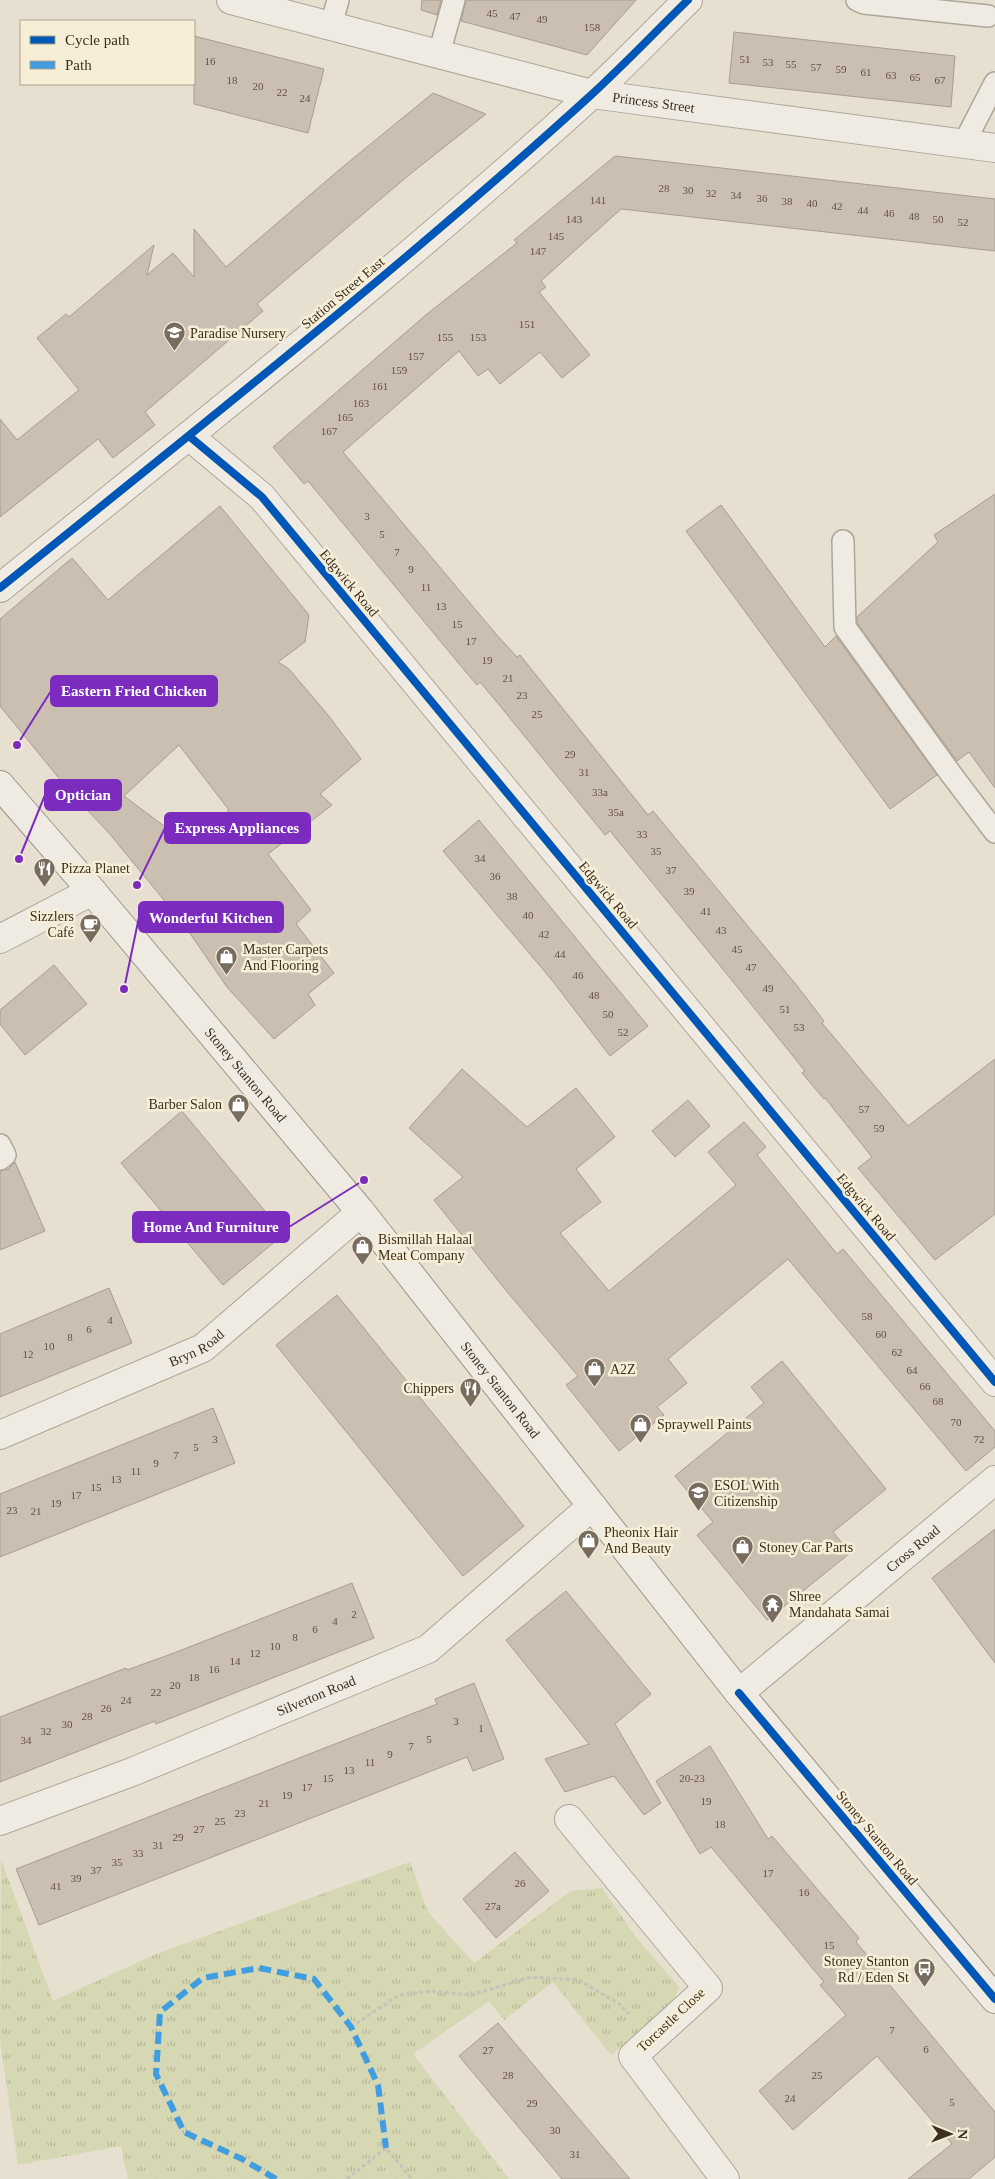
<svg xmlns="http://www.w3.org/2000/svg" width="995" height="2179" font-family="'Times New Roman',serif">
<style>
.grass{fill:url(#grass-tufts)}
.building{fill:#cbbfb2;stroke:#a89c90;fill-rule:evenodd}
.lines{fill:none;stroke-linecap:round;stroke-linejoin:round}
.service-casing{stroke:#ada599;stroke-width:24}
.minor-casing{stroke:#ada599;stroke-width:30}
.secondary-casing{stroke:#9c958a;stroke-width:30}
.path{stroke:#c8c2b9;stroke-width:3;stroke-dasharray:4 2.5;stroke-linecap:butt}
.service{stroke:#efebe3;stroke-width:21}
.minor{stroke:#efebe3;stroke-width:28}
.secondary{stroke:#efebe3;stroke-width:28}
.quiet{stroke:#3f9de0;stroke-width:6;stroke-dasharray:12 6;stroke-linecap:butt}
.cycleway-casing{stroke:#f7eed8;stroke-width:11}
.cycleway{stroke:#0057b8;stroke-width:8}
.labels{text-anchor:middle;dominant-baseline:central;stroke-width:5;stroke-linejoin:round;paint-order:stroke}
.number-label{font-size:11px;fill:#605244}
.street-label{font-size:14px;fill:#3d2e20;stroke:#f7eed8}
.poi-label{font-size:14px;fill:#3d2e20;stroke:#f7eed8;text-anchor:start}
.leader{fill:none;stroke:#7b2cbf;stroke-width:2}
.callout-dot{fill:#7b2cbf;stroke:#f7eed8;stroke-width:2}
.callout{fill:#7b2cbf;stroke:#7b2cbf;stroke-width:2}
.callout-label{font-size:15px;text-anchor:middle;font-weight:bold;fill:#fff}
</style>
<defs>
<pattern id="grass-tufts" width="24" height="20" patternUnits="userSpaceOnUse" patternTransform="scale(1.25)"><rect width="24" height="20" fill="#d6d7b3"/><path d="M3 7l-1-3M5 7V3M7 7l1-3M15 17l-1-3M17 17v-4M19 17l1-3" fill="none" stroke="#b9b99a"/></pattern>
</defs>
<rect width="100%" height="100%" fill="#e7e0d1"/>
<path class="grass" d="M1,1859L53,2001L156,1954L410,1862L428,1912L474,1963L571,1891L602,1888L636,1937L679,1987L672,2005L611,2055L553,1982L504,2020L489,2001L413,2054L509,2179H128L121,2146L18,2165L0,2039Z"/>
<path class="building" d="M422,0H441L437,15L421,10Z
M466,0H636L587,55L461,21Z
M734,32L955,56L951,107L729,83Z
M194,36L324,69L308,133L194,104Z
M433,93L486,114L409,175L257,304L263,311L145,412L155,425L113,458L98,439L0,517V419L17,440L79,390L37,338L66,314L69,317L154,245L147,275L173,253L194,277V229L226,267L339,170Z
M615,156L995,199V251L621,209L541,281L546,287L539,292L590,355L562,378L540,352L500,384L488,369L478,376L459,351L343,452L496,634L517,657L520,655L648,815L653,811L798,987L824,1021L822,1023L908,1126L995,1059V1214L935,1260L858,1168L872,1157L825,1098L824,1099L802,1073L805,1071L726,973L610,831L605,835L496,701L480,682L477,685L465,671L308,481L304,484L273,447L427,314L517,243L514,240Z
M995,494V788L969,752L957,761L857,623V617L938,542L934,535Z
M721,505L825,647L836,636L937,775L890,809L686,531Z
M220,506L309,615L305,642L278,662L289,669L328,715L361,759L320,794L332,805L268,854L311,910L296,924L334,973L308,994L315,1005L274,1039L227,987L182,922L109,833L71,793L0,706V619L72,558L108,600ZM179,745L229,810L188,844L124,796Z
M479,820L648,1026L610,1056L551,979L443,851Z
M54,965L87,1004L25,1055L0,1024V1010Z
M462,1069L527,1127L576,1088L615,1137L576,1169L601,1202L560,1233L609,1291L736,1185L708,1152L744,1122L766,1147L757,1155L837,1254L843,1249L995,1431V1447L966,1471L788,1259L668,1359L687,1383L657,1407L664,1415L619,1451L566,1385L578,1376L504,1288L434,1200L463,1177L409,1128Z
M688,1100L710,1126L675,1157L652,1131Z
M182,1111L284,1234L223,1285L121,1163Z
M15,1162L45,1231L0,1250V1171L8,1169Z
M109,1288L132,1343L0,1397V1334Z
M337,1295L524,1526L463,1576L276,1345Z
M782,1361L886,1489L833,1532L850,1553L767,1620L697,1535L713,1522L675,1476L764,1403L751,1387Z
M213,1408L235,1463L0,1557V1494Z
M995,1529V1663L932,1578Z
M352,1583L374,1638L156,1724L155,1721L0,1782V1717L126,1668L127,1670L174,1653Z
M566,1591L651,1694L615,1724L661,1803L644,1815L614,1776L565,1792L545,1759L589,1744L506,1640Z
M474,1683L504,1759L473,1771L467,1757L39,1925L16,1869L437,1704L435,1699Z
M710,1746L768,1839L772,1836L859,1938L856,1942L889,1981L888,1983L995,2112V2157L969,2179H908L952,2144L877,2056L793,2130L759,2091L846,2015L820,1985L824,1982L711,1847L700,1854L656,1781Z
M515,1852L549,1891L496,1938L463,1899Z
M498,2023L585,2126L630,2179H562L459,2056Z"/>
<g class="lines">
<defs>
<path id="service" d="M857,0L864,3L988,16
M331,26L338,0
M439,54L454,0
M964,143L995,83
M843,541L845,627L951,774L995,832
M0,1145L5,1155L0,1159"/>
<g id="minor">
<path id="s1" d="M231,0L592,94L995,148"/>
<path d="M189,436L262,497L995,1382"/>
<path d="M0,588C199,427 401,268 590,96C624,65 655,32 688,0"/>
<path d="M0,939L92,891"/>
<path id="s2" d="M0,1435L203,1348L361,1212"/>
<path id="s3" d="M739,1693L995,1480"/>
<path d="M569,1819L708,1988L633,2056L725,2179"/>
<path id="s4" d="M0,1821L132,1772L428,1649L592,1506"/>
</g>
<g id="secondary">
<path id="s5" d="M0,785L92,891L361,1212L739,1693L995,1999"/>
</g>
</defs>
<use href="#service" class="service-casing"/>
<use href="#minor" class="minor-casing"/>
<use href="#secondary" class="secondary-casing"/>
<path class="path" d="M351,2027L399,1995L432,1991L471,1995L531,1977L579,1980L621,2005L629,2014
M347,2179L386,2148L412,2179"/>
<use href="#service" class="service"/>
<use href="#minor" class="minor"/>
<use href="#secondary" class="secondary"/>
<path class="quiet" d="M276,2179L242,2159L184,2132L156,2074L160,2012L203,1978L259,1968L314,1979L351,2027L378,2085L386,2148"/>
<defs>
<path id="cycleway" d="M189,436L262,497L995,1382
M0,588C199,427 401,268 590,96C624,65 655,32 688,0
M739,1693L995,1999"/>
</defs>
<use href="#cycleway" class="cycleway-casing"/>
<use href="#cycleway" class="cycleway"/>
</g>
<defs>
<symbol id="school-pin" viewBox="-11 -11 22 30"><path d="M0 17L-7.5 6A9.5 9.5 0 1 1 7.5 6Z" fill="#786c5e" stroke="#f7eed8"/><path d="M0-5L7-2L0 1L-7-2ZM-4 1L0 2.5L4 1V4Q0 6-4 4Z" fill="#fff"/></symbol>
<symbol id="restaurant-pin" viewBox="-11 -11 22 30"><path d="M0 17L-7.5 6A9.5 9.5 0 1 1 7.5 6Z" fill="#786c5e" stroke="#f7eed8"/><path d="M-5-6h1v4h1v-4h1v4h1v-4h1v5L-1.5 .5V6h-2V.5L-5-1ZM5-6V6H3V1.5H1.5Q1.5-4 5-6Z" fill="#fff"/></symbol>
<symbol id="cafe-pin" viewBox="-11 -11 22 30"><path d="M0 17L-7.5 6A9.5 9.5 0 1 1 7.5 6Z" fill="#786c5e" stroke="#f7eed8"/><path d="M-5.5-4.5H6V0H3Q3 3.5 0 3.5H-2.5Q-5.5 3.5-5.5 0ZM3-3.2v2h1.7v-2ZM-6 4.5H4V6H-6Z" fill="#fff"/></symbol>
<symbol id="shop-pin" viewBox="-11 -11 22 30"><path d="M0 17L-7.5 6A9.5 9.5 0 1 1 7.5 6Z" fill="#786c5e" stroke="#f7eed8"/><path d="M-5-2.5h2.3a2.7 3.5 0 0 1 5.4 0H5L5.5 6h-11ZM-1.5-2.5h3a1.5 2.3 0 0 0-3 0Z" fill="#fff"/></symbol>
<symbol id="temple-pin" viewBox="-11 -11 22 30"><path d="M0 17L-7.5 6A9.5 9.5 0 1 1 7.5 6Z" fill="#786c5e" stroke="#f7eed8"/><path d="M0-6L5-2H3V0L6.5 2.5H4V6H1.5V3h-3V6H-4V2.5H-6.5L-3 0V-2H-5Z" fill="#fff"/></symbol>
<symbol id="bus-pin" viewBox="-11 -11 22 30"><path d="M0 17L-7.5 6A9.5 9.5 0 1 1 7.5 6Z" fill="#786c5e" stroke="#f7eed8"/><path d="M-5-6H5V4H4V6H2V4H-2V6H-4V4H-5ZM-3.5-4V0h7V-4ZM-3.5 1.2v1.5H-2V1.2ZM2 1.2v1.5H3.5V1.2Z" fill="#fff"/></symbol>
</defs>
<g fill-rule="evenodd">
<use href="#school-pin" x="162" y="320" width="25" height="34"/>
<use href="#restaurant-pin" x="32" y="856" width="25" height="34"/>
<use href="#cafe-pin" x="78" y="912" width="25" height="34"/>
<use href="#shop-pin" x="214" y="944" width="25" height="34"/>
<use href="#shop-pin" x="226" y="1092" width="25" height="34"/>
<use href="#shop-pin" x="350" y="1234" width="25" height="34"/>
<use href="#shop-pin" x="582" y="1356" width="25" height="34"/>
<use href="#restaurant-pin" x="458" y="1376" width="25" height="34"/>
<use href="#shop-pin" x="628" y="1412" width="25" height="34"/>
<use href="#school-pin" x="686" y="1480" width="25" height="34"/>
<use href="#shop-pin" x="576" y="1528" width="25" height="34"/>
<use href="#shop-pin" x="730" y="1534" width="25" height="34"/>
<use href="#temple-pin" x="760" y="1592" width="25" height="34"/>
<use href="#bus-pin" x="912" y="1956" width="25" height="34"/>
</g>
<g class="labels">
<g class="number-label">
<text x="492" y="13">45</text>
<text x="515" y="16">47</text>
<text x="542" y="19">49</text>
<text x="592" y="27">158</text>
<text x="745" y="59">51</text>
<text x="210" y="61">16</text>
<text x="768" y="62">53</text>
<text x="791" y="64">55</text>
<text x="816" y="67">57</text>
<text x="841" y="69">59</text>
<text x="866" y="72">61</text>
<text x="891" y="75">63</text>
<text x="915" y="77">65</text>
<text x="232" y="80">18</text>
<text x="940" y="80">67</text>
<text x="258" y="86">20</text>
<text x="282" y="92">22</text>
<text x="305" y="98">24</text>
<text x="664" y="188">28</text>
<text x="688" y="190">30</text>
<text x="711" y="193">32</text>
<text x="736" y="195">34</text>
<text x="762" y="198">36</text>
<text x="598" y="200">141</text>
<text x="787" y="201">38</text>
<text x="812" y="203">40</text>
<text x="837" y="206">42</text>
<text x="863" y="210">44</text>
<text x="889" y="213">46</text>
<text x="914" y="216">48</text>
<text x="574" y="219">143</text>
<text x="938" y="219">50</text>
<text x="963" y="222">52</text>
<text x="556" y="236">145</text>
<text x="538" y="251">147</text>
<text x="527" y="324">151</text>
<text x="445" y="337">155</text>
<text x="478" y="337">153</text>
<text x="416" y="356">157</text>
<text x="399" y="370">159</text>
<text x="380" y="386">161</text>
<text x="361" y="403">163</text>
<text x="345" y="417">165</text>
<text x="329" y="431">167</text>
<text x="367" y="516">3</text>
<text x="382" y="534">5</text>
<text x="397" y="552">7</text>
<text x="411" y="569">9</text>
<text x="426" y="587">11</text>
<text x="441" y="606">13</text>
<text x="457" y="624">15</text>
<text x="471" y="641">17</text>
<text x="487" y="660">19</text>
<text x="508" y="678">21</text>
<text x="522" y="695">23</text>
<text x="537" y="714">25</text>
<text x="570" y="754">29</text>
<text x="584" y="772">31</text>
<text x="600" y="792">33a</text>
<text x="616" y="812">35a</text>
<text x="642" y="834">33</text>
<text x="656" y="851">35</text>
<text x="480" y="858">34</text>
<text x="671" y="870">37</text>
<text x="495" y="876">36</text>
<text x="689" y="891">39</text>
<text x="512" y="896">38</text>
<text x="706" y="911">41</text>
<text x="528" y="915">40</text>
<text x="721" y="930">43</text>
<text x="544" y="934">42</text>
<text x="737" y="949">45</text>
<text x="560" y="954">44</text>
<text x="751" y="967">47</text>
<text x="578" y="975">46</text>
<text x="768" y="988">49</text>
<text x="594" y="995">48</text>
<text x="785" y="1009">51</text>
<text x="608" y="1014">50</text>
<text x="799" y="1027">53</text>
<text x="623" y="1032">52</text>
<text x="864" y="1109">57</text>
<text x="879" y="1128">59</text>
<text x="867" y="1316">58</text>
<text x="110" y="1320">4</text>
<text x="89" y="1329">6</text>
<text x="881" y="1334">60</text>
<text x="70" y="1337">8</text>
<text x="49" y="1346">10</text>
<text x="897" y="1352">62</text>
<text x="28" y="1354">12</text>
<text x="912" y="1370">64</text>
<text x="925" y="1386">66</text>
<text x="938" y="1401">68</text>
<text x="956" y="1422">70</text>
<text x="215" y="1439">3</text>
<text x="979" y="1439">72</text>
<text x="196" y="1447">5</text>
<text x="176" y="1455">7</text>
<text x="156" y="1463">9</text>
<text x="136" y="1471">11</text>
<text x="116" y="1479">13</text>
<text x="96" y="1487">15</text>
<text x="76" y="1495">17</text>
<text x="56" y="1503">19</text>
<text x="12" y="1510">23</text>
<text x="36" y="1511">21</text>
<text x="354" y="1614">2</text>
<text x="335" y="1621">4</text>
<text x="315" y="1629">6</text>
<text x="295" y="1637">8</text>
<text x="275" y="1646">10</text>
<text x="255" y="1653">12</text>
<text x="235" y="1661">14</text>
<text x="214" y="1669">16</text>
<text x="194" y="1677">18</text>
<text x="175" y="1685">20</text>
<text x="156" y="1692">22</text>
<text x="126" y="1700">24</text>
<text x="106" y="1708">26</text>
<text x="87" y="1716">28</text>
<text x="456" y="1721">3</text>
<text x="67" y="1724">30</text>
<text x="481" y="1728">1</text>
<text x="46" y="1731">32</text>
<text x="429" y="1739">5</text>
<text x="26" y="1740">34</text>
<text x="411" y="1746">7</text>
<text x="390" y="1754">9</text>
<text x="370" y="1762">11</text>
<text x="349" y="1770">13</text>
<text x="328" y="1778">15</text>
<text x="692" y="1778">20-23</text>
<text x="307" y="1787">17</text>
<text x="287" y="1795">19</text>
<text x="706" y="1801">19</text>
<text x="264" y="1803">21</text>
<text x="240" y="1813">23</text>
<text x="220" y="1821">25</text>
<text x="720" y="1824">18</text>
<text x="199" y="1829">27</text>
<text x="178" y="1837">29</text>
<text x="158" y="1845">31</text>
<text x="138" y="1853">33</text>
<text x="117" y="1862">35</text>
<text x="96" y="1870">37</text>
<text x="768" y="1873">17</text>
<text x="76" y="1878">39</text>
<text x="520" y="1883">26</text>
<text x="56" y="1886">41</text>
<text x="804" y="1892">16</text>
<text x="493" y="1906">27a</text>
<text x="829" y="1945">15</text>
<text x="892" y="2030">7</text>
<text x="926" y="2049">6</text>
<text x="488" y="2050">27</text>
<text x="508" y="2075">28</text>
<text x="817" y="2075">25</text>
<text x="790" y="2098">24</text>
<text x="952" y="2102">5</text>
<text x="532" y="2103">29</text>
<text x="555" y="2130">30</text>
<text x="575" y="2154">31</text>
</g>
<g class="street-label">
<text stroke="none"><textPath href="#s1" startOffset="435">Princess Street</textPath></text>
<text transform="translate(343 293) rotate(-40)">Station Street East</text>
<text transform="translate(349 583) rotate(50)">Edgwick Road</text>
<text transform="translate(608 895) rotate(50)">Edgwick Road</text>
<text stroke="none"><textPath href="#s5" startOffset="380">Stoney Stanton Road</textPath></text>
<text transform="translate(866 1207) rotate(50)">Edgwick Road</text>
<text stroke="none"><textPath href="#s2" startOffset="215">Bryn Road</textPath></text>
<text stroke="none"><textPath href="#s5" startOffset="785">Stoney Stanton Road</textPath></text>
<text stroke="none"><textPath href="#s3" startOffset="226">Cross Road</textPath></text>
<text stroke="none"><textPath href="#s4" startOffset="340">Silverton Road</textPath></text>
<text transform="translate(877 1838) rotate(50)">Stoney Stanton Road</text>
<text transform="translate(671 2020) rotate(-43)">Torcastle Close</text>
</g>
<g class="poi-label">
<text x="190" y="333">Paradise Nursery</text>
<text x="61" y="868">Pizza Planet</text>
<text x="74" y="916" text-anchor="end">Sizzlers<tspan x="74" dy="16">Café</tspan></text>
<text x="243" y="949">Master Carpets<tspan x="243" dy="16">And Flooring</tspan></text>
<text x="222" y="1104" text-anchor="end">Barber Salon</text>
<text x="378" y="1239">Bismillah Halaal<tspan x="378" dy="16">Meat Company</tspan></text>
<text x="610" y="1369">A2Z</text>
<text x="454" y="1388" text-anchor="end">Chippers</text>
<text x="657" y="1424">Spraywell Paints</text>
<text x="714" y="1485">ESOL With<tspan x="714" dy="16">Citizenship</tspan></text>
<text x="604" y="1532">Pheonix Hair<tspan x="604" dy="16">And Beauty</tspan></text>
<text x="759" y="1547">Stoney Car Parts</text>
<text x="789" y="1596">Shree<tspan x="789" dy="16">Mandahata Samai</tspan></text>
<text x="909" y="1961" text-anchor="end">Stoney Stanton<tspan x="909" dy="16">Rd / Eden St</tspan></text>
</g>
</g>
<path class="leader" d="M17 745L51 691M19 859L45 795M137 885L165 828M124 989L139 917M364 1180L289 1227"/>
<g class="callout-dot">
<circle cx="17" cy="745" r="5"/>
<circle cx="19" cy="859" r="5"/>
<circle cx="137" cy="885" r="5"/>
<circle cx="124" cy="989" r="5"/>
<circle cx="364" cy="1180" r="5"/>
</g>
<g class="callout">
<rect x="51" y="676" width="166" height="30" rx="5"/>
<rect x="45" y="780" width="76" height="30" rx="5"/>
<rect x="165" y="813" width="145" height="30" rx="5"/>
<rect x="139" y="902" width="144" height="30" rx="5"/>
<rect x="133" y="1212" width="156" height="30" rx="5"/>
</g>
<g class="callout-label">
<text x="134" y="696">Eastern Fried Chicken</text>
<text x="83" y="800">Optician</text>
<text x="237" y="833">Express Appliances</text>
<text x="211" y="923">Wonderful Kitchen</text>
<text x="211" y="1232">Home And Furniture</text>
</g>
<rect x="20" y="20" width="175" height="65" fill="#f7eed8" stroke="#ada18e"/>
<rect x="30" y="36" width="25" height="8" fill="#0057b8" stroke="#ada18e"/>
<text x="65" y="45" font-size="15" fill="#3d2e20">Cycle path</text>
<rect x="30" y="61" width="25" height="8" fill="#3f9de0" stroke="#ada18e"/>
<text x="65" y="70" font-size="15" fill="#3d2e20">Path</text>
<g transform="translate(950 2134) rotate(91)" stroke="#f7eed8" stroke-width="4" paint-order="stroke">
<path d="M0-4L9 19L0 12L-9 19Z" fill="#3d2e20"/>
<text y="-8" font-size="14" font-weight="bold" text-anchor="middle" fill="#3d2e20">N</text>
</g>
</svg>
